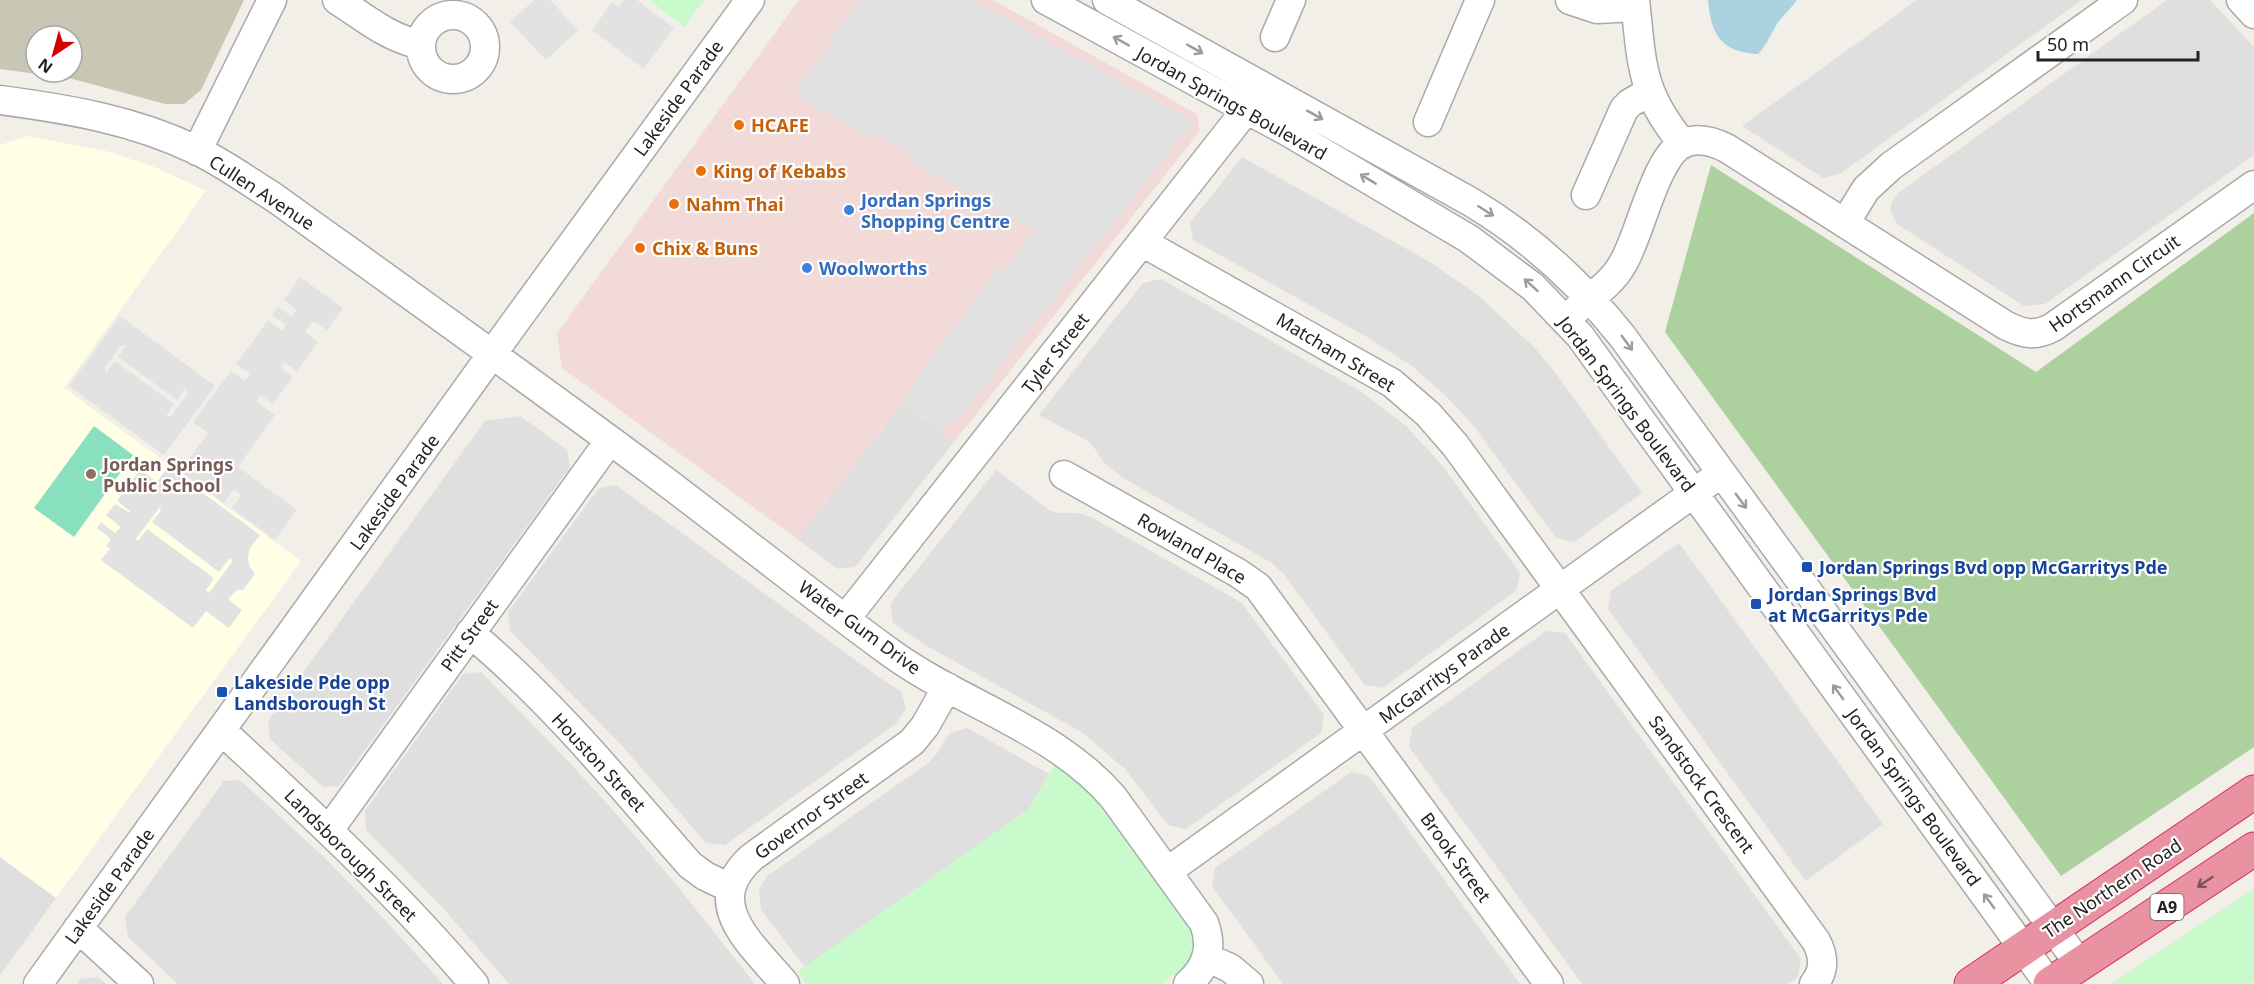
<svg xmlns="http://www.w3.org/2000/svg" width="2254" height="984" font-family="'Noto Sans',sans-serif">
<style>
.residential{fill:#e0dfdf}
.commercial{fill:#f2dad9}
.education{fill:#ffffe5}
.construction{fill:#c7c7b4;fill-rule:evenodd}
.forest{fill:#add19e}
.park{fill:#c8facc}
.pitch{fill:#88e0be}
.parking{fill:#e2e2e2;fill-rule:evenodd}
.water{fill:#aad3df}
.lines{fill:none;stroke-linecap:round;stroke-linejoin:round}
.minor-casing{stroke:#a9a9a9;stroke-width:31}
.highway-casing{stroke:#dc2a67;stroke-width:35}
.minor{stroke:#fff;stroke-width:28}
.highway{stroke:#e892a2;stroke-width:33}
.oneway{stroke:#9c9c9c}
.oneway2{stroke:#7b545c}
.food-dot{fill:#e8710a;stroke:#fff;stroke-width:2}
.shop-dot{fill:#3f7fe0;stroke:#fff;stroke-width:2}
.education-dot{fill:#8d6e63;stroke:#fff;stroke-width:2}
.transit-dot{fill:#1a4fb4;stroke:#fff;stroke-width:2}
.labels{text-anchor:middle;dominant-baseline:central;stroke-width:4.5;stroke-linejoin:round;paint-order:stroke}
.shield{fill:#fff;stroke:#646464;stroke-width:1.5}
.shield-label{font-size:16px;font-weight:bold;fill:#222}
.street-label{font-size:18px;fill:#222;stroke:#fff}
.food-label{font-size:18px;font-weight:bold;fill:#c56008;stroke:#fff;text-anchor:start}
.shop-label{font-size:18px;font-weight:bold;fill:#366cbe;stroke:#fff;text-anchor:start}
.education-label{font-size:18px;font-weight:bold;fill:#785e54;stroke:#fff;text-anchor:start}
.transit-label{font-size:18px;font-weight:bold;fill:#164399;stroke:#fff;text-anchor:start}
</style>
<rect width="100%" height="100%" fill="#f2efe9"/>
<path class="residential" d="M1917,0H2082L1841,173L1823,178L1742,126Z
M2167,0H2210L2254,47V155L2045,304L2024,306L1897,224L1890,211L1892,202L1898,193Z
M1242,157L1430,262L1479,296L1535,348L1557,375L1642,493L1574,542L1556,538L1473,425L1447,397L1413,367L1367,337L1193,240L1190,223Z
M1161,279L1362,392L1406,426L1442,465L1520,573L1517,590L1383,688L1365,685L1283,573L1270,562L1123,478L1105,464L1093,446L1086,440L1039,415L1143,283Z
M902,404L954,442L855,567L838,569L797,539Z
M520,416L567,450L570,467L339,786L323,787L270,739L268,721L485,421Z
M996,470L1049,510L1058,513H1078L1091,517L1242,603L1324,715L1321,733L1186,829L1168,825L1125,769L1083,733L927,646L893,623L890,604Z
M616,485L883,680L901,691L906,708L896,724L725,845L706,843L624,748L510,631L508,612L599,488Z
M1679,543L1883,824L1806,881L1608,609L1611,591Z
M1546,631L1565,633L1801,959L1798,977L1787,984H1582L1409,747L1412,728Z
M481,672L569,762L619,817L679,888L755,984H509L443,908L366,830L365,811L463,674Z
M967,728L1049,774L1029,809L805,967L761,910L759,889L767,876L928,763L938,752L950,733Z
M1351,772L1369,776L1520,984H1283L1212,886L1215,868Z
M240,780L326,859L384,919L443,984H178L128,937L125,917L224,781Z
M0,857L56,898L0,975Z
M98,977L106,984H77L81,979Z"/>
<path class="commercial" d="M799,0H993L1197,114L1200,131L954,442L902,404L797,539L562,368L557,333Z"/>
<path class="education" d="M28,136L106,151L157,168L206,191L64,388L301,561L56,898L0,857V145Z"/>
<path class="construction" d="M0,0H244L201,90L184,104H165L73,79L0,69ZM36,36H72V72H36Z"/>
<path class="forest" d="M1711,165L2036,372L2254,213V747L2061,876L1665,332Z"/>
<path class="park" d="M649,0H704L684,27Z
M1055,765L1079,782L1100,803L1189,925C1204,956 1184,968 1161,984H806L797,972L1029,809Z
M2254,889V981L2250,984H2111Z"/>
<path class="pitch" d="M94,426L133,455L74,537L34,508Z"/>
<path class="parking" d="M534,0H550L578,30L546,60L510,22Z
M624,0H637L674,28L644,69L592,30L612,2L619,7Z
M858,0H971L1194,121L956,422L952,419L941,432L902,404L923,371L999,266L1006,270L1034,231L912,162L915,155L874,132L870,139L795,94Z
M300,277L343,308L327,330L313,321L305,332L318,342L297,371L284,362L281,367L293,377L273,404L260,395L256,401L275,415L238,467L297,510L275,540L232,508L241,495L234,489L224,503L180,471L208,433L193,422L231,371L245,381L250,374L236,364L268,320L282,331L286,325L272,315L278,307L292,317L297,310L284,300Z
M120,316L215,386L164,455L69,386ZM120,346H126L118,357L177,400L185,388L187,390L188,393L171,416H166L174,404L115,361L106,372L105,368Z
M168,467L260,535L250,548L248,557L249,565L255,574L243,590H237L228,599L242,610L229,628L206,611L193,628L101,560L110,549L106,546L111,539L97,528L101,522L115,533L121,527L106,515L115,504L130,513V511L117,501L140,470L157,482ZM160,507L161,510L152,522L219,572L229,559H231L232,562L209,593L206,590L214,578L147,529L139,540H135Z"/>
<path class="water" d="M1708,0H1797C1791,9 1783,15 1777,24C1770,35 1768,43 1758,54C1721,52 1711,35 1708,0Z"/>
<g class="lines">
<defs>
<path id="minor" d="M337,0C366,18 386,37 421,45
M1046,0L1290,133L1469,239L1533,287L1580,336L2049,984
M1107,0L1471,202C1531,238 1579,282 1622,336L2080,965
M1570,0L1597,9L1635,7
M1635,0C1642,64 1640,92 1683,144
M2241,0L2254,14
M421 47a32 32 0 1 1 64 0a32 32 0 1 1-64 0Z
M1275,37L1291,0
M0,100C68,109 134,120 196,150C224,163 249,182 275,198C403,290 531,381 657,475C734,533 810,594 888,651C960,704 1053,728 1113,797L1204,923C1213,947 1207,967 1188,984
M1428,122L1480,0
M197,151L272,0
M1586,195L1624,109L1630,103L1649,92
M1845,223L1866,189L1891,166L2123,0
M1142,242L1392,383L1428,414L1455,445L1816,941C1824,956 1825,970 1814,984
M1576,310C1591,297 1612,283 1622,265C1640,237 1655,156 1684,143C1699,137 1715,142 1728,149L2005,325C2023,334 2035,337 2053,327L2254,185
M1064,475L1238,573L1258,587L1549,984
M846,618L1257,96
M470,633C552,701 620,785 690,865L705,876L730,888
M222,731C310,812 397,893 474,984
M329,830L610,440
M1168,871L1709,482
M78,928L139,984
M1208,958L1230,968L1249,984
M38,984L513,325L750,0
M785,984C752,944 700,904 752,857L912,742L925,726L947,687"/>
<path id="highway" d="M1971,984L2254,792
M2050,984L2254,849"/>
</defs>
<use href="#minor" class="minor-casing"/>
<use href="#highway" class="highway-casing"/>
<use href="#minor" class="minor"/>
<use href="#highway" class="highway"/>
</g>
<defs><path id="oneway-shaft" d="M-6 0H5M1.5-3L5.5 0L1.5 3" fill="none" stroke-width="1.6" stroke-linecap="round" stroke-linejoin="round" transform="scale(1.5)"/></defs>
<g class="oneway">
<use href="#oneway-shaft" transform="translate(1121 41) rotate(-151)"/>
<use href="#oneway-shaft" transform="translate(1195 49) rotate(29)"/>
<use href="#oneway-shaft" transform="translate(1315 115) rotate(29)"/>
<use href="#oneway-shaft" transform="translate(1368 179) rotate(-149)"/>
<use href="#oneway-shaft" transform="translate(1486 211) rotate(32)"/>
<use href="#oneway-shaft" transform="translate(1531 285) rotate(-138)"/>
<use href="#oneway-shaft" transform="translate(1627 343) rotate(54)"/>
<use href="#oneway-shaft" transform="translate(1741 501) rotate(54)"/>
<use href="#oneway-shaft" transform="translate(1838 692) rotate(-126)"/>
<use href="#oneway-shaft" transform="translate(1989 901) rotate(-126)"/>
</g>
<use class="oneway2" href="#oneway-shaft" transform="translate(2205 882) rotate(146)"/>
<g class="food-dot">
<circle cx="739" cy="125" r="6"/>
<circle cx="701" cy="171" r="6"/>
<circle cx="674" cy="204" r="6"/>
<circle cx="640" cy="248" r="6"/>
</g>
<g class="shop-dot">
<circle cx="849" cy="210" r="6"/>
<circle cx="807" cy="268" r="6"/>
</g>
<circle class="education-dot" cx="91" cy="474" r="6"/>
<g class="transit-dot">
<rect x="1801" y="561" width="12" height="12" rx="3"/>
<rect x="1750" y="598" width="12" height="12" rx="3"/>
<rect x="216" y="686" width="12" height="12" rx="3"/>
</g>
<g class="labels">
<rect class="shield" x="2150.5" y="894" width="33" height="26" rx="4.5"/>
<g class="shield-label">
<text x="2167" y="907">A9</text>
</g>
<g class="street-label">
<text transform="translate(678 98) rotate(-54)">Lakeside Parade</text>
<text transform="translate(1232 103) rotate(29)">Jordan Springs Boulevard</text>
<text transform="translate(262 192) rotate(33)">Cullen Avenue</text>
<text transform="translate(2114 283) rotate(-35)">Hortsmann Circuit</text>
<text transform="translate(1336 352) rotate(31)">Matcham Street</text>
<text transform="translate(1055 353) rotate(-52)">Tyler Street</text>
<text transform="translate(1627 404) rotate(53)">Jordan Springs Boulevard</text>
<text transform="translate(394 492) rotate(-54)">Lakeside Parade</text>
<text transform="translate(1192 548) rotate(30)">Rowland Place</text>
<text transform="translate(860 627) rotate(36)">Water Gum Drive</text>
<text transform="translate(469 635) rotate(-54)">Pitt Street</text>
<text transform="translate(1444 673) rotate(-36)">McGarritys Parade</text>
<text transform="translate(599 762) rotate(47)">Houston Street</text>
<text transform="translate(1702 784) rotate(54)">Sandstock Crescent</text>
<text transform="translate(1914 797) rotate(54)">Jordan Springs Boulevard</text>
<text transform="translate(811 815) rotate(-36)">Governor Street</text>
<text transform="translate(351 855) rotate(45)">Landsborough Street</text>
<text transform="translate(1456 857) rotate(54)">Brook Street</text>
<text transform="translate(109 886) rotate(-54)">Lakeside Parade</text>
<text transform="translate(2112 888) rotate(-34)">The Northern Road</text>
</g>
<g class="food-label">
<text x="751" y="125">HCAFE</text>
<text x="713" y="171">King of Kebabs</text>
<text x="686" y="204">Nahm Thai</text>
<text x="652" y="248">Chix &amp; Buns</text>
</g>
<g class="shop-label">
<text x="861" y="200">Jordan Springs<tspan x="861" dy="21">Shopping Centre</tspan></text>
<text x="819" y="268">Woolworths</text>
</g>
<g class="education-label">
<text x="103" y="464">Jordan Springs<tspan x="103" dy="21">Public School</tspan></text>
</g>
<g class="transit-label">
<text x="1819" y="567">Jordan Springs Bvd opp McGarritys Pde</text>
<text x="1768" y="594">Jordan Springs Bvd<tspan x="1768" dy="21">at McGarritys Pde</tspan></text>
<text x="234" y="682">Lakeside Pde opp<tspan x="234" dy="21">Landsborough St</tspan></text>
</g>
</g>
<g transform="translate(54 54) rotate(216)"><circle r="28" fill="#ffffff" stroke="#a7a7a7" stroke-width="1.5"/>
<path d="M0-4.5L10 22L0 15L-10 22Z" fill="#d40000"/>
<text y="-9" font-size="16" font-weight="bold" text-anchor="middle" fill="#222222">N</text>
</g>
<path d="M2038 51v9h160v-9" fill="none" stroke="#222222" stroke-width="3"/>
<text x="2047" y="51" font-size="18" fill="#222222" stroke="#ffffff" stroke-width="4.5" paint-order="stroke">50 m</text>
</svg>
